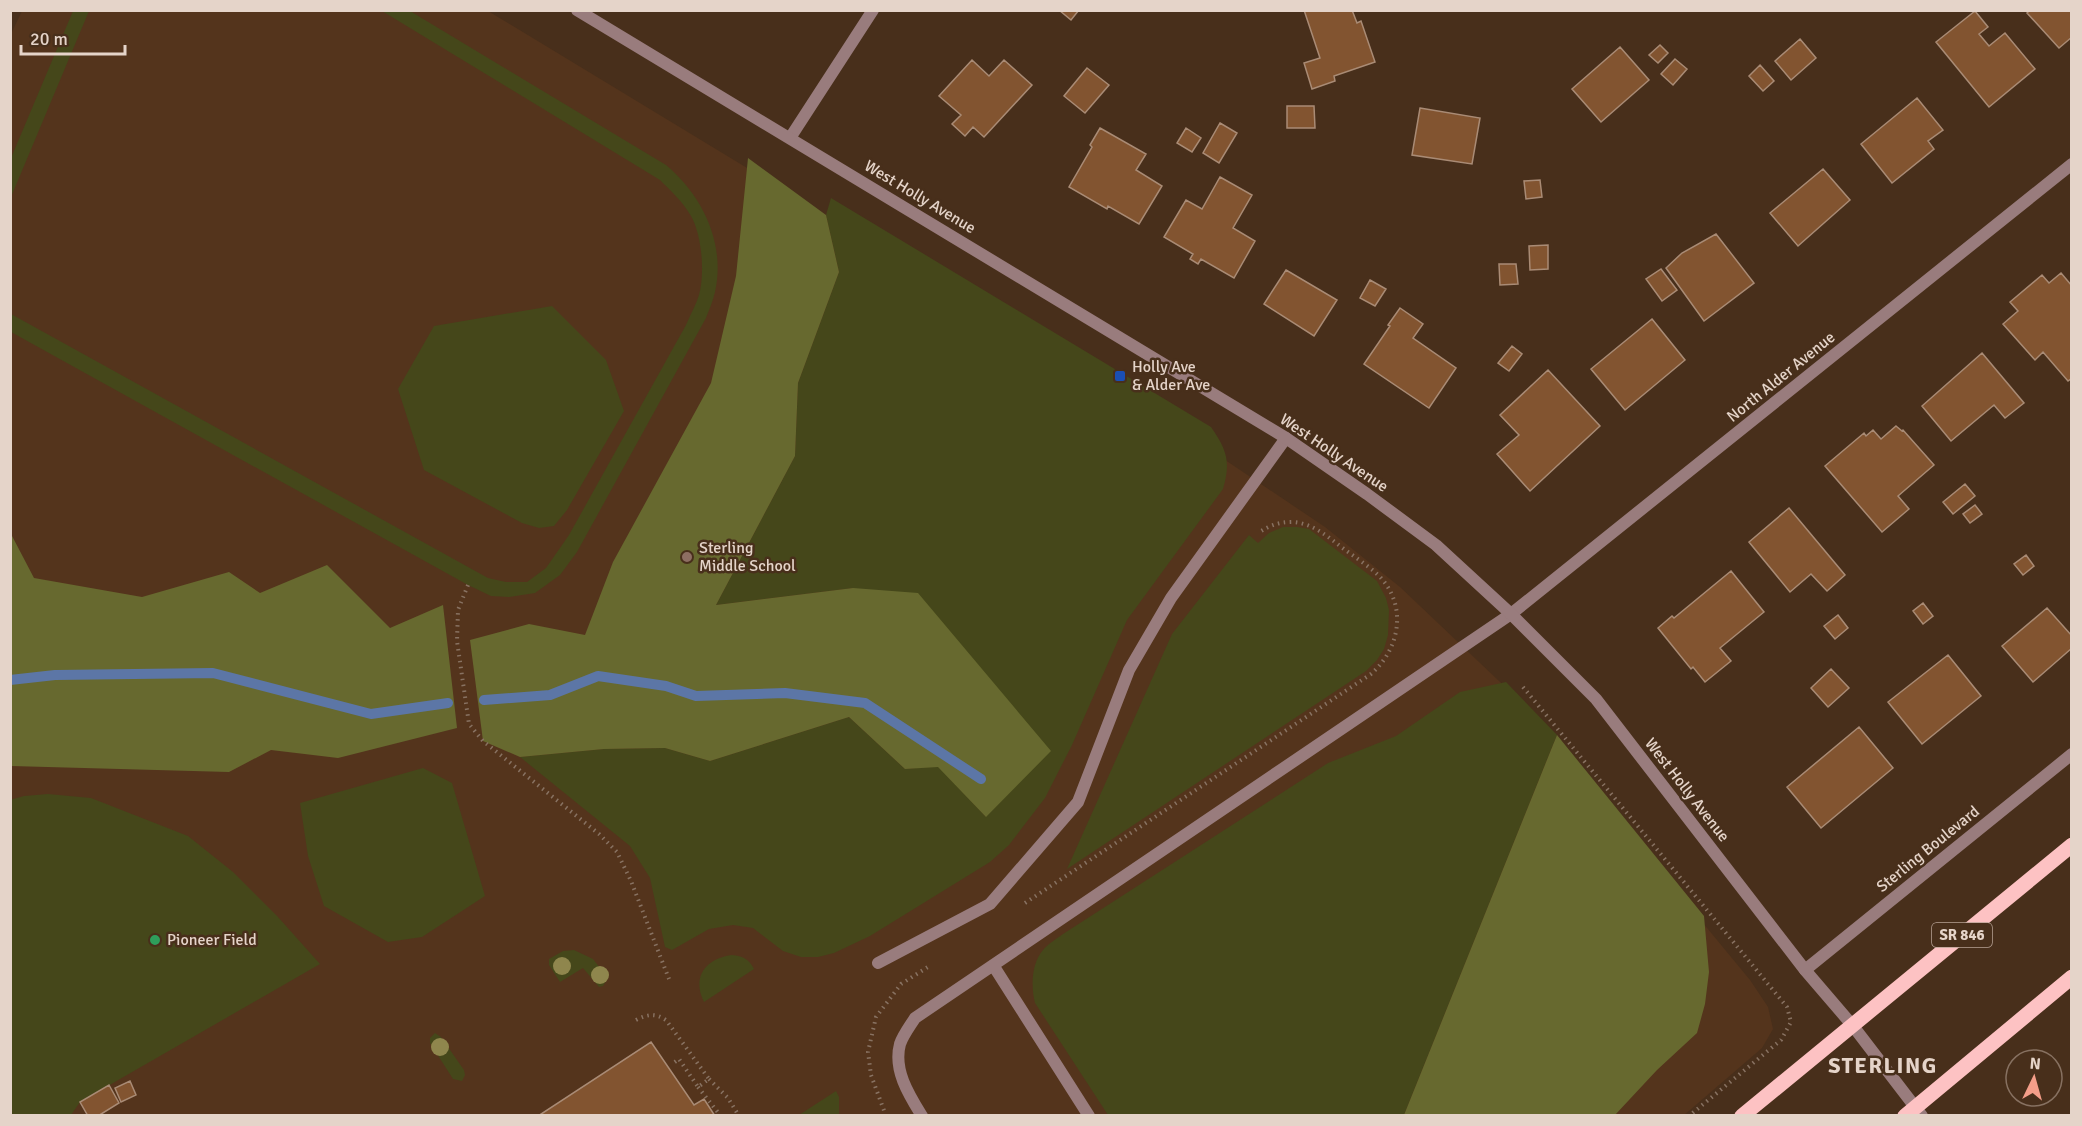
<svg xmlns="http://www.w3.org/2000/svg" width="2082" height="1126" font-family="Signika,sans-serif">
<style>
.built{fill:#54341c}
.green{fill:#45471a}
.forest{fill:#67692f}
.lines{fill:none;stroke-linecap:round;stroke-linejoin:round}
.stream{stroke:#5c76a6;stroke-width:10}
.building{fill:#825430;stroke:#a98b75;stroke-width:1.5}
.path{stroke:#887262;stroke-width:4;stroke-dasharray:1.5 4.5;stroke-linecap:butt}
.service{stroke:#997c7d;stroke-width:12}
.minor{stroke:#997c7d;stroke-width:12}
.tertiary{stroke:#997c7d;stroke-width:12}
.primary{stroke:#fdc2c3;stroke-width:15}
.tree{fill:#8f864d}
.transit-dot{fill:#1a4fb4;stroke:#482f1b;stroke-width:2}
.education-dot{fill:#8d6e63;stroke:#482f1b;stroke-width:2}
.leisure-dot{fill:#2e9e5b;stroke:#482f1b;stroke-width:2}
.labels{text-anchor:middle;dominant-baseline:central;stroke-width:5;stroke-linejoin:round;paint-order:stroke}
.shield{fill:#482f1b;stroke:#b6a295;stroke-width:1.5}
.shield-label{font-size:15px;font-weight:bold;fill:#e5d4c9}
.street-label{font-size:16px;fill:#e5d4c9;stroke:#482f1b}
.poi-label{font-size:16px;fill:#e5d4c9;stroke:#482f1b;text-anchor:start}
.district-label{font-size:22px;font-weight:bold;letter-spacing:1.5px;fill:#e5d4c9;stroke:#482f1b}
</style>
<rect width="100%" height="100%" fill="#482f1b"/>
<path class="built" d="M22,11H488L1188,435L1325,527L1400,587L1519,700L1750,980L1768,1007L1773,1029L1762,1048L1683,1116H11L10,36Z"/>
<path class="green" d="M73,11H89L11,197V158Z
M382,11H410L666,165C702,195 726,243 715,292C713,301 709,310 706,318L577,552L560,575L535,593L509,597L491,596L468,585L11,332V314L488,578L506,582H527L546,568L569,535L686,325C690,315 696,305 699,295C705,274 702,235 691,216C683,202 671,191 660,180Z
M831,198L1211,427C1227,450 1231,462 1223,489L1127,620L1072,745L1045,798L1009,845L990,862L870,936L834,953L818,957H801L783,951L753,928L733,925L709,929L672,950L665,947L650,878L630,846L520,757L604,749L665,748L710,761L849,717L905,769L938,766L986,817L853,588L716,605L795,456L798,383L839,272L826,215Z
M552,306L606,360L624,411L567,510L554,526L539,528L522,523L424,470L398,389L434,326Z
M1283,527H1297L1309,529L1377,581L1386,598L1389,610L1388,635L1384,649L1377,660L1366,671L1067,869L1172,634L1249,535L1258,543L1269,533Z
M1506,682L1557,735L1404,1115H1108L1035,1003C1031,987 1031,964 1043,950C1048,944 1056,939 1063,934L1328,763L1396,736L1460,692Z
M423,768L452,783L485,896L422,937L388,942L324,906L308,856L300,803Z
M48,794L91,798L188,836L233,872L278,917L320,964L80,1102L71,1115H11L10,800L24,796Z
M574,950L593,959L608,978L603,986L599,987L583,968L560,982L549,965V959L563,951Z
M732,955C743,956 749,959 754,969L704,1002C691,976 707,958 732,955Z
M435,1033L441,1037L464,1070L465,1075L462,1081L453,1079L430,1043V1038Z
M836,1091L839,1097V1115H799Z"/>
<path class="forest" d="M748,158L826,215L839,272L798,383L795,456L716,605L853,588L918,593L1051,751L986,817L938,767L905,769L849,717L710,761L665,748L604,749L520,757L483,741L470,640L529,624L585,635L613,562L711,383L736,276Z
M11,534L34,578L142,597L229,572L260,593L327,565L390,628L443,605L457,728L338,758L271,750L229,772L11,766Z
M1557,735L1704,916L1709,972L1705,1004L1697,1033L1657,1070L1615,1115H1404Z"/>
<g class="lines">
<path class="stream" d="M10,680L55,675L213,673L371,714L448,703
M484,700L550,695L598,676L666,686L696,696L785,693L865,703L981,779"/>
</g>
<path class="building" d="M1059,10H1079L1071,20Z
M1304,10H1352L1357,23L1361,21L1375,62L1334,76L1335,81L1312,89L1304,63L1320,58Z
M2030,10H2072V37L2059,48L2027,13Z
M1975,11L1988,27L1979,34L1989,46L2005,33L2035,69L1989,107L1936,42Z
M1800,39L1816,58L1791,80L1775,61Z
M1660,45L1668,53L1658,63L1649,55Z
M1620,47L1649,80L1601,122L1572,89Z
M1675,59L1687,69L1673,85L1661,74Z
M972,60L989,76L1004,60L1032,85L984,137L973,127L965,136L952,124L961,115L939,96Z
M1760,65L1774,81L1763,91L1749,76Z
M1087,68L1109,85L1085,113L1064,96Z
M1917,98L1943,130L1928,141L1934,149L1892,183L1861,144Z
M1287,106H1314L1315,128H1287Z
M1420,108L1480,118L1472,164L1412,155Z
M1220,123L1237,133L1219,163L1203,153Z
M1100,128L1146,154L1136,170L1162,186L1139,224L1108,206L1107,209L1069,187L1092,147L1090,145Z
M1186,128L1201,138L1192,152L1177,143Z
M1823,169L1850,200L1798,246L1770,213Z
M1220,177L1252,195L1233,228L1255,241L1234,278L1201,259L1198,264L1190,259L1193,254L1164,237L1186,200L1202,209Z
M1540,180L1542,197L1526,199L1524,181Z
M1716,234L1754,283L1704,321L1666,268L1682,253Z
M1548,245V269L1530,270L1529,246Z
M1499,264H1516L1518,284L1500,285Z
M1661,269L1677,290L1662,301L1646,279Z
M1286,270L1337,300L1314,336L1264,304Z
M2061,273L2072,286V378L2068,381L2043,352L2035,360L2003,324L2018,311L2010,302L2042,275L2049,283Z
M1370,280L1386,289L1375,306L1360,298Z
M1400,308L1423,324L1413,338L1456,368L1429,408L1364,364L1390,326L1388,325Z
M1652,319L1685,360L1625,410L1591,369Z
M1512,346L1522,354L1509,371L1498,363Z
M1982,353L2024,403L2005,418L1994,405L1951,441L1922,406Z
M1548,370L1600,426L1530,491L1497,454L1519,435L1500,415Z
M1896,426L1902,431L1903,430L1934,465L1898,496L1909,509L1882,532L1825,466L1864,433L1866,436L1873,430L1881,439Z
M1965,484L1975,496L1953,514L1943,502Z
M1975,505L1982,514L1970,523L1963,514Z
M1789,508L1845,575L1827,591L1811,574L1790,592L1749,542Z
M2026,555L2034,566L2023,575L2014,564Z
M1731,571L1764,612L1720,648L1731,661L1705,682L1693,667L1691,669L1658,628L1672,616L1674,618Z
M1923,603L1933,616L1923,624L1913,611Z
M2047,608L2072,636V648L2033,682L2002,646Z
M1838,615L1848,628L1835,639L1824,626Z
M1948,655L1981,696L1922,744L1888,702Z
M1831,669L1849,688L1828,707L1811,688Z
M1859,727L1893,768L1821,828L1787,787Z
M651,1042L694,1105L704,1099L715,1116H538Z
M130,1081L136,1095L121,1102L115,1088Z
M109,1085L119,1103L98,1116H88L80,1102Z"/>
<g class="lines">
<path class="path" d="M468,585L458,610L457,641L469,724L483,741L599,834L617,852L631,881L669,979
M1523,687L1787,1007L1791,1022L1781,1040L1689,1116
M1025,903L1371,674C1401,648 1408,603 1377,574C1367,565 1355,557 1344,549C1328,537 1313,523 1292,522C1278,522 1269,526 1258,533
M636,1020C648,1014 655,1013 666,1020L709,1079L698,1087L679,1059L672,1064
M709,1079L728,1098L739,1116
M698,1087L720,1115
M886,1116L871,1075L868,1052L876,1017L901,984L931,965"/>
<path class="service" d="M878,963L990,904L1078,802L1129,670L1171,598L1286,438
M993,965L1089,1116
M922,1116C909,1095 893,1070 900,1044C903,1035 910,1026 915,1018L1511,614"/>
<path class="minor" d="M790,138L873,10
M1511,614L2072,164
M1805,970L2072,754"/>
<path class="tertiary" d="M577,10L1286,438L1367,494L1436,545L1511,614L1596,699L1805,970L1853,1026L1922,1116"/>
<path class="primary" d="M1742,1116L2072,845
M1905,1116L2072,977"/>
</g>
<g class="tree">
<circle cx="562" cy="966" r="9"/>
<circle cx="600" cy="975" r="9"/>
<circle cx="440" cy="1047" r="9"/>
</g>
<rect class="transit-dot" x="1114" y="370" width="12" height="12" rx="3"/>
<circle class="education-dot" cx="687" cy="557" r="6"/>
<circle class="leisure-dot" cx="155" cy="940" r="6"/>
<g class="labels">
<rect class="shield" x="1932" y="923" width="60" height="24" rx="4.5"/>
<g class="shield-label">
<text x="1962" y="935">SR 846</text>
</g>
<g class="street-label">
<text transform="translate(920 197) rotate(31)">West Holly Avenue</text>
<text transform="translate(1781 377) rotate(-39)">North Alder Avenue</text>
<text transform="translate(1334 453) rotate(34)">West Holly Avenue</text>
<text transform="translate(1687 790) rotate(52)">West Holly Avenue</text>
<text transform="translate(1928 849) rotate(-39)">Sterling Boulevard</text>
</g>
<g class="poi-label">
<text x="1132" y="367">Holly Ave<tspan x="1132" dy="18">&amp; Alder Ave</tspan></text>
<text x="699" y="548">Sterling<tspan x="699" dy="18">Middle School</tspan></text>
<text x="167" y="940">Pioneer Field</text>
</g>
<g class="district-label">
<text x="1883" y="1065">STERLING</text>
</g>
</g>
<rect width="2082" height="1126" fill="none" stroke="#e5d4c9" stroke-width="24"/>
<g transform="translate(2034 1078) rotate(5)"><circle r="28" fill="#482f1b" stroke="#877161" stroke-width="1.5"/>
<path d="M0-4.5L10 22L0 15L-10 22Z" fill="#f49e89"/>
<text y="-9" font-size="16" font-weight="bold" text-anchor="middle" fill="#e5d4c9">N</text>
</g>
<path d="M21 45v9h104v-9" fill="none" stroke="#e5d4c9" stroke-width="3"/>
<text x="30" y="45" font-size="18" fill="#e5d4c9" stroke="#482f1b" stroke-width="4.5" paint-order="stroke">20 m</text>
</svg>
